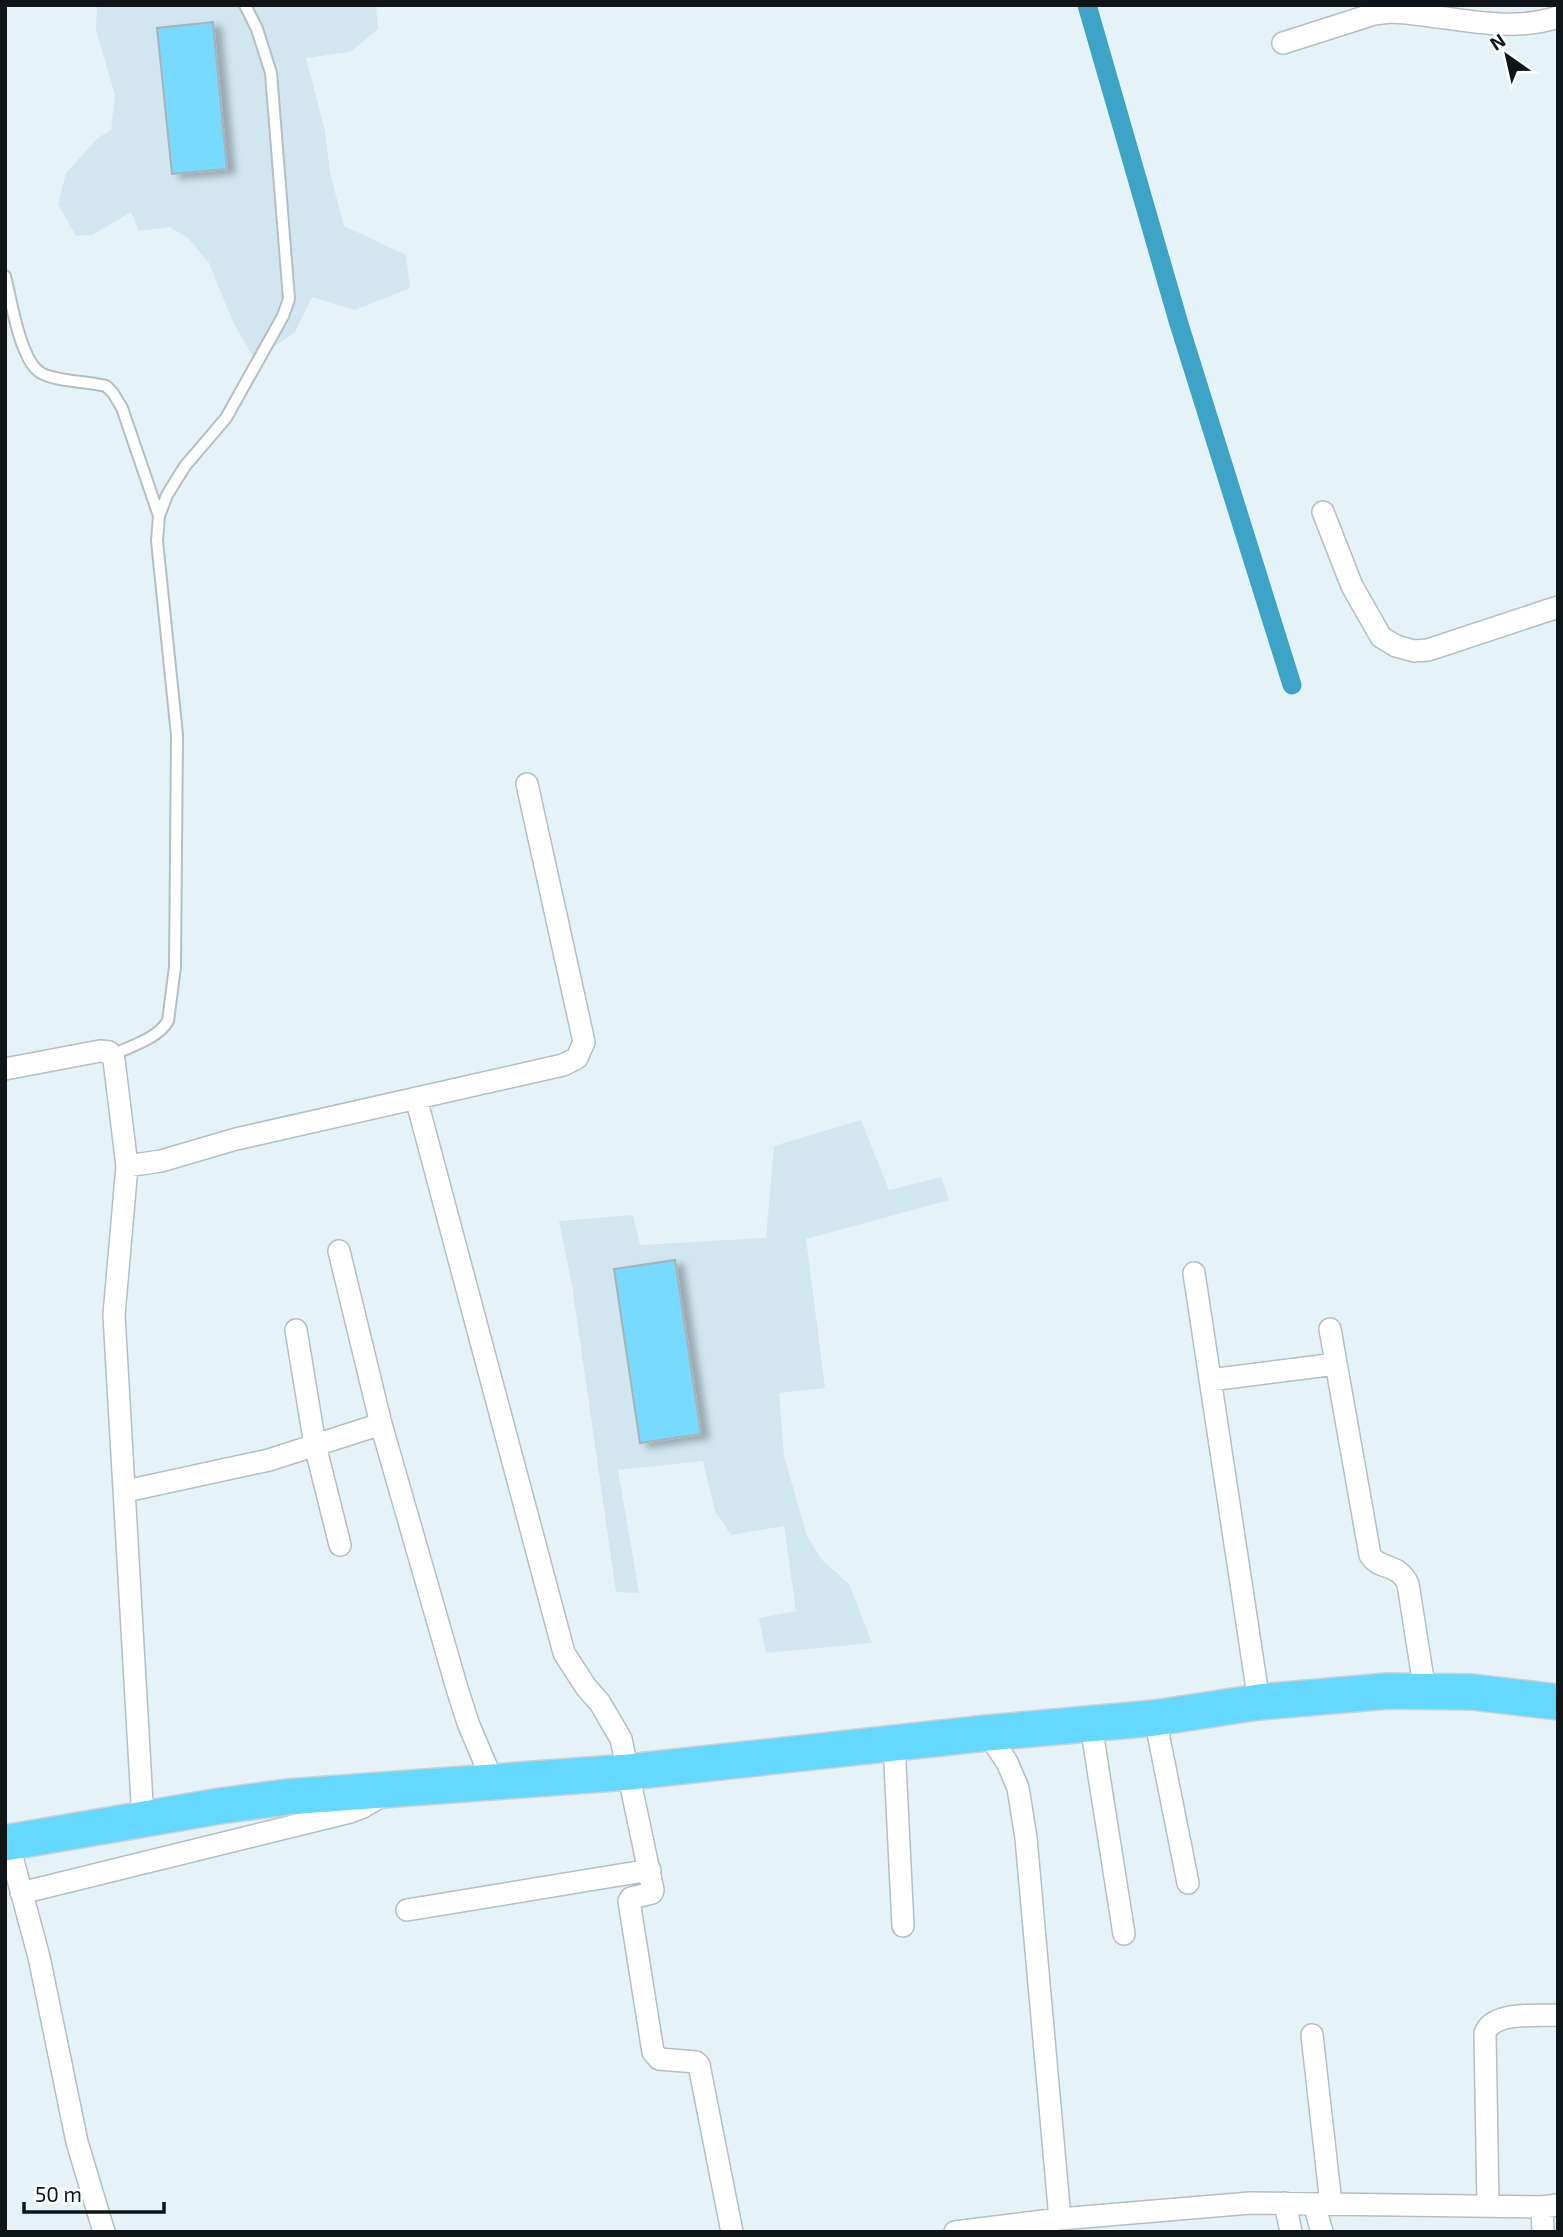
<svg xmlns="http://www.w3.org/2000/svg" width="1563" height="2237" font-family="'Exo 2',sans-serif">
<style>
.built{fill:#d1e6ef}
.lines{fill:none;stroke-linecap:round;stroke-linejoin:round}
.canal{stroke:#3da4c7;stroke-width:19}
.building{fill:#77dafe;stroke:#a6b3b8;stroke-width:2;filter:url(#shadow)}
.service-casing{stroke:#b2bfc4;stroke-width:14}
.minor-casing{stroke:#b2bfc4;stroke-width:24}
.trunk-casing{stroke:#cfd0d0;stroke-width:38}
.service{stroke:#fff;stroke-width:10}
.minor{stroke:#fff;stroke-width:21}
.trunk{stroke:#64d8fe;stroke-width:35}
</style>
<defs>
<filter id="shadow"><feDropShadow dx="8" dy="4.5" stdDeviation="3.5" flood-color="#0004"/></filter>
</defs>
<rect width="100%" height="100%" fill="#e5f3f8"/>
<path class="built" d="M97,5H376L378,29L350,52L306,58L325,131L330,173L344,226L406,255L410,288L355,310L312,297L295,332L255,360L233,322L209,263L189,239L170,227L139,231L131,212L92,235L76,236L58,204L66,173L98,138L111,130L115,95L96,30Z
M861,1120L889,1190L941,1177L949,1200L806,1239L825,1388L779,1393L784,1456L807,1536L822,1560L849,1584L872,1643L766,1653L759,1618L796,1611L784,1526L731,1535L715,1511L703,1461L618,1470L639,1593L616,1592L572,1285L559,1221L633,1215L640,1245L766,1238L774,1146Z"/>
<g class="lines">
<path class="canal" d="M1087,5L1179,324L1292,685"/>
</g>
<path class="building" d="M213,22L227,169L172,174L157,28Z
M675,1260L701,1434L640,1443L614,1269Z"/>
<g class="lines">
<defs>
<path id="service" d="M5,276C11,299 20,361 41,373C57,382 88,381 106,386L113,393L122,408L159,516
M112,1055C131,1046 157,1039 168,1021L175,967L177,735L157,541L159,516L167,495L185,466L226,418L283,316L289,299L271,73L257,29L245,5"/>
<path id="minor" d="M1283,43L1374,14L1390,12C1445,14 1504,35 1558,17
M1323,512L1352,586L1381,637L1396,646L1414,651L1428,650L1558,607
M5,1069L100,1051L109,1052L114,1060L127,1166L114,1315L143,1820
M416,1098L564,1653L586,1687L600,1703L621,1739L653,1890L652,1893L631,1898L629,1901L653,2052L659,2059L696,2062L699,2065L732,2232
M127,1166L161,1161L236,1139L563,1065L577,1058L584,1042L527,784
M339,1251L381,1424L456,1685L468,1723L493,1782
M1194,1273L1259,1702
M1330,1329L1370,1555C1380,1571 1398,1562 1408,1584L1425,1692
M296,1330L315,1445L340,1545
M1210,1380L1336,1364
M126,1491L269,1460L381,1424
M1155,1718L1188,1883
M1091,1725L1124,1934
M987,1733L1007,1762L1018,1788L1026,1838L1060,2219
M894,1743L903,1926
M8,1842L39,1957L77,2142L104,2232
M21,1893L350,1812L363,1807L380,1797
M407,1910L650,1870
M1312,2035L1331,2204
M1285,2203L1291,2232
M1314,2204L1322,2232
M1488,2206L1485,2033C1493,2011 1537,2016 1558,2015
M1542,2207L1543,2232
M955,2232L1060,2219L1250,2203L1542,2207L1558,2205"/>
<path id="trunk" d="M5,1843L220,1806L287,1797L629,1772L987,1733L1155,1718L1259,1702L1388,1691L1472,1692L1558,1702"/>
</defs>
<use href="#service" class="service-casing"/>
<use href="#minor" class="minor-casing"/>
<use href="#trunk" class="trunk-casing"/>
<use href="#service" class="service"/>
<use href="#minor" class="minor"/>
<use href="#trunk" class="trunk"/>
</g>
<rect width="1563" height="2237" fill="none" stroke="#0f1416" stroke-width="14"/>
<g transform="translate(1507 56) rotate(326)" stroke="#fbfeff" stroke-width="5" paint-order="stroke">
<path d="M0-5L12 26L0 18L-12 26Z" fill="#0f1416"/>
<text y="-10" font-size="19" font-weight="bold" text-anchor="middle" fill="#0f1416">N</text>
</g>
<path d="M24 2202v10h140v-10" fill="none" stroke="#0f1416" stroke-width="3.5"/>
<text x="35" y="2202" font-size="21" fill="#0f1416" stroke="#fbfeff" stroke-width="5" paint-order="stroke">50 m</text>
</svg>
